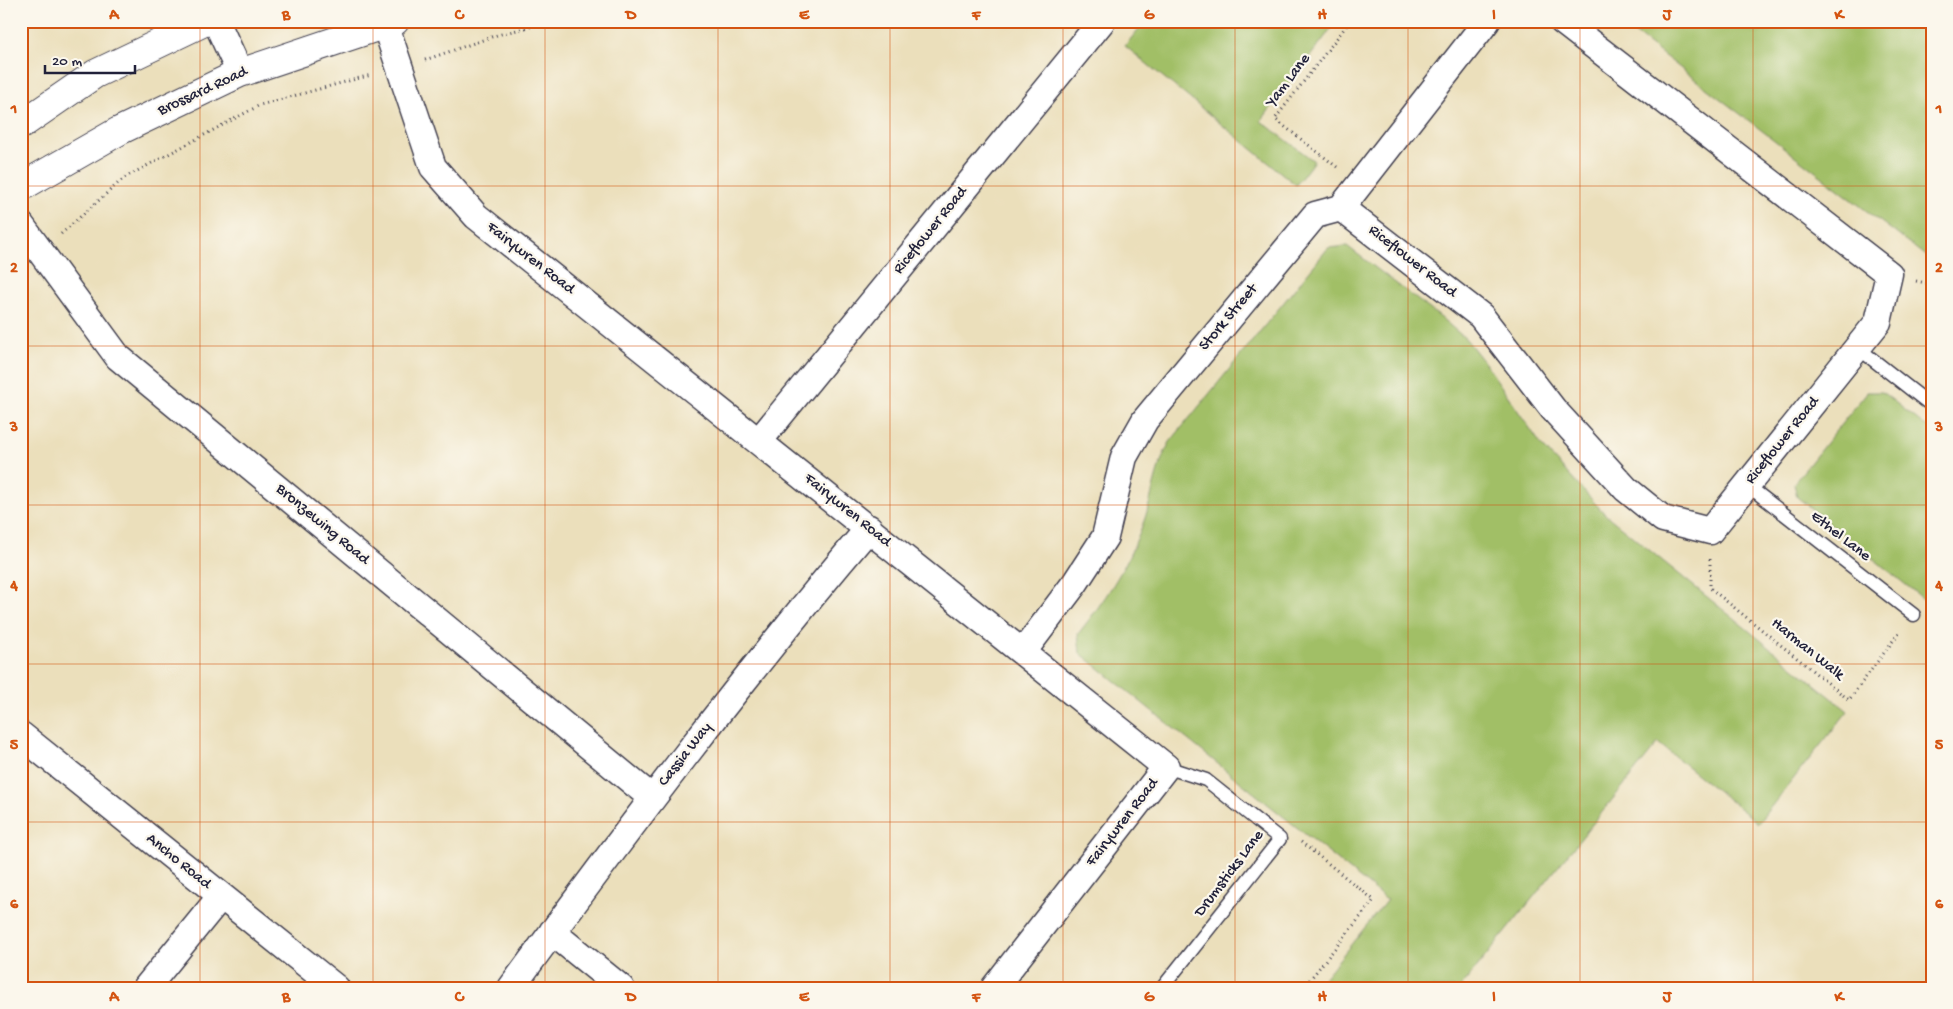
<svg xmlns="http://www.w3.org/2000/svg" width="1953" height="1009" font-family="'Gochi Hand',sans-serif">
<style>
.green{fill:#a1bf66;stroke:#627050}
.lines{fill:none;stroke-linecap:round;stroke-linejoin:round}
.service-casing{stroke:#403e4e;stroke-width:15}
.minor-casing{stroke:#403e4e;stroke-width:29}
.tertiary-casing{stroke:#403e4e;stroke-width:30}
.path{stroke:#403e4e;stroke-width:3;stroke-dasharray:1 4;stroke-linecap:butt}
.service{stroke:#fff;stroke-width:12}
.minor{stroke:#fff;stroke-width:26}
.tertiary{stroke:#fff;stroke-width:28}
.grid{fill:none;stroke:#d45411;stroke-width:1;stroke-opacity:0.55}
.labels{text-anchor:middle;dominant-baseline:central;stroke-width:4.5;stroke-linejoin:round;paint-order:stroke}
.street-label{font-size:16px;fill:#22223b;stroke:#fbf7ec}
.neatline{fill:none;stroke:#d45411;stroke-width:2}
.grid-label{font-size:16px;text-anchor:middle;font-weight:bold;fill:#d45411}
</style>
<rect width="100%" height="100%" fill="#fbf7ec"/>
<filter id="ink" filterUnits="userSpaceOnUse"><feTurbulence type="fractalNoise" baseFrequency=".02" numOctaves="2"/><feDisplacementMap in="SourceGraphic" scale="10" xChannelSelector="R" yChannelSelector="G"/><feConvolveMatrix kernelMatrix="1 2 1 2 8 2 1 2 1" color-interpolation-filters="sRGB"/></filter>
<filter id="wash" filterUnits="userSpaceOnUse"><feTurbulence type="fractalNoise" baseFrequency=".0096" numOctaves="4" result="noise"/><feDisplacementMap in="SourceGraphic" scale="20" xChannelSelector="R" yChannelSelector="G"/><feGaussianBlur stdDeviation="1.12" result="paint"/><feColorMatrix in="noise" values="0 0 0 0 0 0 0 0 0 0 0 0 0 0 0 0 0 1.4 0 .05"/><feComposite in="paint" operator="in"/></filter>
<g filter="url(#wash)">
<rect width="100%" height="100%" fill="#ebdfbb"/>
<path class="green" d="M1145,21H1337L1261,121L1314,161L1296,185L1125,46Z
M1627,21H1932V261L1624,25Z
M1347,246L1440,317L1466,339L1488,367L1542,446L1606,515L1848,711L1758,823L1658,743L1460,988H1316L1387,900L1080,653L1078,634C1104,601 1126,569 1141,529C1153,500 1154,469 1170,442L1328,248Z
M1867,392H1882L1932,431V606L1797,497L1794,483Z"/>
</g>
<g filter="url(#ink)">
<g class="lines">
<defs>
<path id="service" d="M1858,348L1932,406
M1747,485L1914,615
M1162,988L1280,839L1206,780L1166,767"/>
<path id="minor" d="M216,21L240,73
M385,24L433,167L476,216L1166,767L994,988
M1341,208L1481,316L1553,409L1626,489L1663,519L1710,531L1878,322L1889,274L1562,21
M21,225L118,357L652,798
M759,441L1102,21
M1023,652L1075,583L1105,537L1124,457L1145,420L1315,215L1341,208L1487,21
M21,735L336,988
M552,932L621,988
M146,988L221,896
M511,988C626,832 743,676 869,528"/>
<path id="tertiary" d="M21,125L95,74L206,21
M21,187L119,131L240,73L395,21"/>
</defs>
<use href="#service" class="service-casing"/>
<use href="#minor" class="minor-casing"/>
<use href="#tertiary" class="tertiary-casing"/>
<path class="path" d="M425,60L497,35L553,21
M1337,167L1275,119L1350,21
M61,234L124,178L260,105L371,75
M1916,281L1932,284
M1710,559V588L1849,700L1901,630
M1301,842L1374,900L1303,988"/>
<use href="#service" class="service"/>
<use href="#minor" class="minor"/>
<use href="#tertiary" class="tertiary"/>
</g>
</g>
<path class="grid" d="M200,21V988M373,21V988M545,21V988M718,21V988M890,21V988M1063,21V988M1235,21V988M1408,21V988M1580,21V988M1753,21V988M21,186H1932M21,346H1932M21,505H1932M21,664H1932M21,822H1932"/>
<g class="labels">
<g class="street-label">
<text transform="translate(1289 81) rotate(-53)">Yam Lane</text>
<text transform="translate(203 92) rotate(-25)">Brossard Road</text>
<text transform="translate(931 231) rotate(-51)">Riceflower Road</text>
<text transform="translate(530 259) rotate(38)">Fairywren Road</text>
<text transform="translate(1412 262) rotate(38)">Riceflower Road</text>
<text transform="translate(1229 318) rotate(-50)">Stork Street</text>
<text transform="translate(1783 441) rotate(-51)">Riceflower Road</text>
<text transform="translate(847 511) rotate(39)">Fairywren Road</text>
<text transform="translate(322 525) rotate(40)">Bronzewing Road</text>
<text transform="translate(1840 537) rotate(38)">Ethel Lane</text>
<text transform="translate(1807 650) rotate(39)">Harman Walk</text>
<text transform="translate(686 755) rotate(-52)">Cassia Way</text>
<text transform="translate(1123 823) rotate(-52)">Fairywren Road</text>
<text transform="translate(178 862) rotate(39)">Ancho Road</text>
<text transform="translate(1230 874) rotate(-53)">Drumsticks Lane</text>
</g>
</g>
<rect width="1953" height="1009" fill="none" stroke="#fbf7ec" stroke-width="55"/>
<path d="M45 65v8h90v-8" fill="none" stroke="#22223b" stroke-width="2.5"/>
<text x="52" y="65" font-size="15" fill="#22223b" stroke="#fbf7ec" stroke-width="4" paint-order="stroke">20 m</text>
<rect x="28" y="28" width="1898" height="954" class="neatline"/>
<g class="grid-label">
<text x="114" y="19">A</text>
<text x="286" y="19">B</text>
<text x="459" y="19">C</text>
<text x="631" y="19">D</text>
<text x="804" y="19">E</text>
<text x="976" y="19">F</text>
<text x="1149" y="19">G</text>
<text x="1322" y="19">H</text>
<text x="1494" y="19">I</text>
<text x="1667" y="19">J</text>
<text x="1839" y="19">K</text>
<text x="14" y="113">1</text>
<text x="1939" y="113">1</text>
<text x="14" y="272">2</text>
<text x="1939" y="272">2</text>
<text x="14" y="431">3</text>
<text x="1939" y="431">3</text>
<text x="14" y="590">4</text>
<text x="1939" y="590">4</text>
<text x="14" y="749">5</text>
<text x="1939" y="749">5</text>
<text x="14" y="908">6</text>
<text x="1939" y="908">6</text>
<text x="114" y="1001">A</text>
<text x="286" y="1001">B</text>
<text x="459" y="1001">C</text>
<text x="631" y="1001">D</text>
<text x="804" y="1001">E</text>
<text x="976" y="1001">F</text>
<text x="1149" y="1001">G</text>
<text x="1322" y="1001">H</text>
<text x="1494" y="1001">I</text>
<text x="1667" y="1001">J</text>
<text x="1839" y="1001">K</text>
</g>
</svg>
